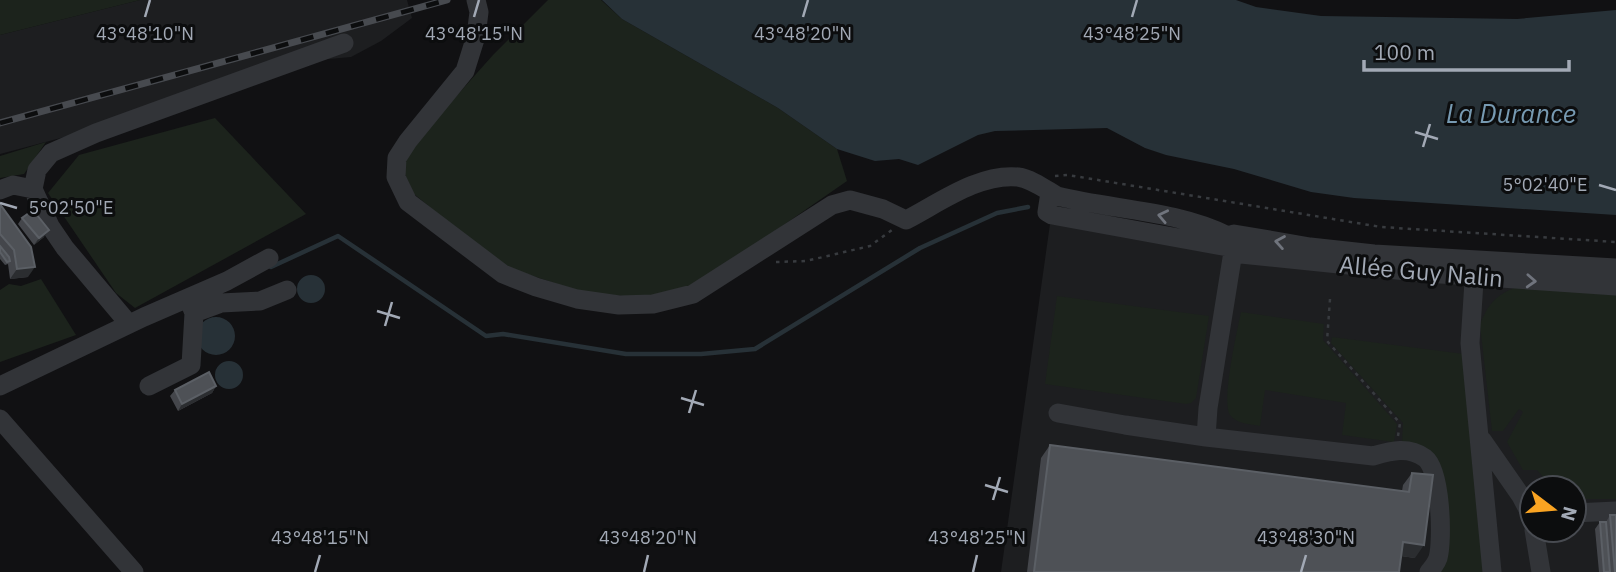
<svg xmlns="http://www.w3.org/2000/svg" width="1616" height="572" font-family="'IBM Plex Sans',sans-serif">
<style>
.built{fill:#1d1e20;fill-rule:evenodd}
.green{fill:#1c231c}
.water{fill:#273137}
.lines{fill:none;stroke-linecap:round;stroke-linejoin:round}
.stream{stroke:#273137;stroke-width:4.5}
.path{stroke:#383b3f;stroke-width:2.5;stroke-dasharray:3.5 5;stroke-linecap:butt}
.minor{stroke:#323438;stroke-width:19}
.rail-casing{stroke:#474a4f;stroke-width:7}
.rail{stroke:#0c0d0e;stroke-width:4.5;stroke-dasharray:13;stroke-linecap:butt}
.wall{fill:#44464b}
.shaded-wall{fill:#2b2d30}
.building{fill:#4e5156;stroke:#5b5f65;stroke-width:2}
.oneway{stroke:#70747d}
.ticks{fill:none;stroke:#a2a9b5;stroke-width:2.5}
.labels{text-anchor:middle;dominant-baseline:central;stroke-width:6;stroke-linejoin:round;paint-order:stroke}
.street-label{font-size:24px;fill:#a2a9b5;stroke:#0c0d0e}
.water-label{font-size:26px;font-style:italic;fill:#779ab2;stroke:#0c0d0e}
.ticks-label{font-size:18px;text-anchor:middle;fill:#a2a9b5;stroke:#0c0d0e;stroke-width:6;stroke-linejoin:round;paint-order:stroke}
</style>
<rect width="100%" height="100%" fill="#111113"/>
<path class="built" d="M140,0H407L412,18L381,41L351,57L318,60L182,106L0,154V35Z
M1050,224L1616,279V572H1001ZM1532,488H1574V530H1532Z"/>
<path class="green" d="M0,0H140L0,35Z
M548,0H601L622,19L778,108L837,149L847,181L706,279L655,299L582,292L500,265L414,194L402,168L411,147L493,55Z
M215,118L306,214L135,308L116,293L48,193L79,155Z
M46,142L24,174L0,178V156Z
M41,279L76,335L0,362V290L9,284L21,286Z
M1516,287L1616,291V499H1574V488H1553L1537,470H1523L1507,442L1523,412L1519,409L1503,431H1492L1480,325C1488,304 1495,296 1516,287Z
M1057,296L1209,316L1196,398L1191,403L1186,404L1045,384Z
M1241,312L1324,324L1323,340L1397,424L1394,442L1342,435L1346,403L1265,390L1260,426C1250,424 1237,424 1230,415C1221,402 1237,331 1241,312Z
M1332,337L1464,354L1484,572H1435L1444,496L1402,442L1403,423L1331,343Z"/>
<path class="water" d="M602,0H1236L1256,7L1321,16L1517,19L1616,10V215L1354,198L1311,192L1234,169L1166,155L1145,148L1107,128L995,131L978,135L918,165L899,159L875,161L837,149L778,108L622,19Z
M297 289a14 14 0 1 1 28 0a14 14 0 1 1-28 0Z
M197 336a19 19 0 1 1 38 0a19 19 0 1 1-38 0Z
M215 375a14 14 0 1 1 28 0a14 14 0 1 1-28 0Z"/>
<g class="lines">
<path class="stream" d="M271,267L338,236L486,336L503,334L626,354H701L755,349L920,248L997,213L1028,207"/>
<path class="path" d="M1055,176L1068,175L1381,227L1616,242
M776,262L806,261L870,246L892,230
M1330,299L1327,341L1400,423L1398,436"/>
<path class="minor" d="M476,0L479,12L476,36L465,71L408,141L397,158L396,177L408,202L503,274L536,287L577,299L619,305L653,304L693,294L832,205L850,200L883,209L906,220C939,203 979,173 1018,177C1032,179 1045,189 1057,196
M0,190L13,185L33,189
M1228,247L1052,215L1047,212L1049,199L1057,196C1113,210 1176,210 1228,236
M1233,252L1208,408L1206,437L1373,456C1391,451 1408,446 1425,458C1441,470 1443,540 1438,558C1436,564 1433,567 1429,572
M1475,266L1470,343L1492,572
M1616,268L1374,254L1310,247L1234,234L1228,236L1226,241C1229,250 1233,252 1241,254L1426,273L1616,286
M194,313L221,303L260,301L287,290
M129,324L65,248L50,226L33,189L37,170L51,153L96,133L344,43
M0,386L144,317L227,281L269,258
M149,386L191,365L194,313L188,298
M1058,413L1125,425L1206,437
M0,419L134,572
M1482,440L1521,496L1532,517
M1574,513L1616,511
M1534,530L1541,572"/>
<defs>
<path id="rail" d="M0,123L447,0"/>
</defs>
<use href="#rail" class="rail-casing"/>
<use href="#rail" class="rail"/>
</g>
<path class="wall" d="M0,204L28,277L10,279L8,264L5,265L0,259Z
M22,218L44,237L34,245L18,224Z
M216,386L212,393L178,411L170,396L175,390Z
M1050,445L1402,491L1403,485L1412,473L1415,558L1401,556L1399,572H1027L1041,458Z
M1610,515L1616,572H1599L1595,529L1600,522H1606Z"/>
<path class="shaded-wall" d="M49,230L44,237L34,245L39,238Z
M35,267L28,277L10,279L17,269Z
M216,386L212,393L178,411L182,404Z
M1403,542L1424,545L1415,558L1394,555Z"/>
<path class="building" d="M0,204L31,247L35,267L17,269L14,250L0,234Z
M33,210L49,230L39,238L22,218Z
M0,246L9,257L10,261L7,262L0,252Z
M209,372L216,386L182,404L175,390Z
M1050,445L1409,492L1412,473L1433,475L1424,545L1403,542L1399,572H1034Z
M1610,515H1616V572H1615Z
M1600,522H1606L1610,572H1604Z"/>
<defs><path id="oneway-chevron" d="M-2-3.5L2.5 0L-2 3.5" fill="none" stroke-width="1.6" stroke-linecap="round" stroke-linejoin="round" transform="scale(1.75)"/></defs>
<g class="oneway">
<use href="#oneway-chevron" transform="translate(1163 216) rotate(-168)"/>
<use href="#oneway-chevron" transform="translate(1280 242) rotate(-170)"/>
<use href="#oneway-chevron" transform="translate(1531 281) rotate(3)"/>
</g>
<path class="ticks" d="M145,17L150,0M474,17L479,0M803,17L808,0M1132,17L1137,0M1415,132L1438,139M1423,147L1430,124M1599,185L1616,190M0,203L17,208M377,311L400,318M385,326L392,302M681,398L704,405M689,413L696,390M985,485L1008,492M993,500L1000,477M315,572L320,555M644,572L648,555M973,572L977,555M1301,572L1306,555"/>
<g class="labels">
<g class="street-label">
<text transform="translate(1421 271) rotate(5)">Allée Guy Nalin</text>
</g>
<g class="water-label">
<text x="1511" y="113">La Durance</text>
</g>
</g>
<g class="ticks-label">
<text x="145" y="40">43°48'10"N</text>
<text x="474" y="40">43°48'15"N</text>
<text x="803" y="40">43°48'20"N</text>
<text x="1132" y="40">43°48'25"N</text>
<text x="1545" y="191">5°02'40"E</text>
<text x="71" y="214">5°02'50"E</text>
<text x="1306" y="544">43°48'30"N</text>
<text x="320" y="544">43°48'15"N</text>
<text x="648" y="544">43°48'20"N</text>
<text x="977" y="544">43°48'25"N</text>
</g>
<g transform="translate(1553 509) rotate(106)"><circle r="33" fill="#0c0d0e" stroke="#484b51" stroke-width="2"/>
<path d="M0-5L12 26L0 18L-12 26Z" fill="#faa422"/>
<text y="-10" font-size="19" font-weight="bold" text-anchor="middle" fill="#a2a9b5">N</text>
</g>
<path d="M1364 60v10h205v-10" fill="none" stroke="#a2a9b5" stroke-width="3.5"/>
<text x="1374" y="60" font-size="21" fill="#a2a9b5" stroke="#0c0d0e" stroke-width="5" paint-order="stroke">100 m</text>
</svg>
